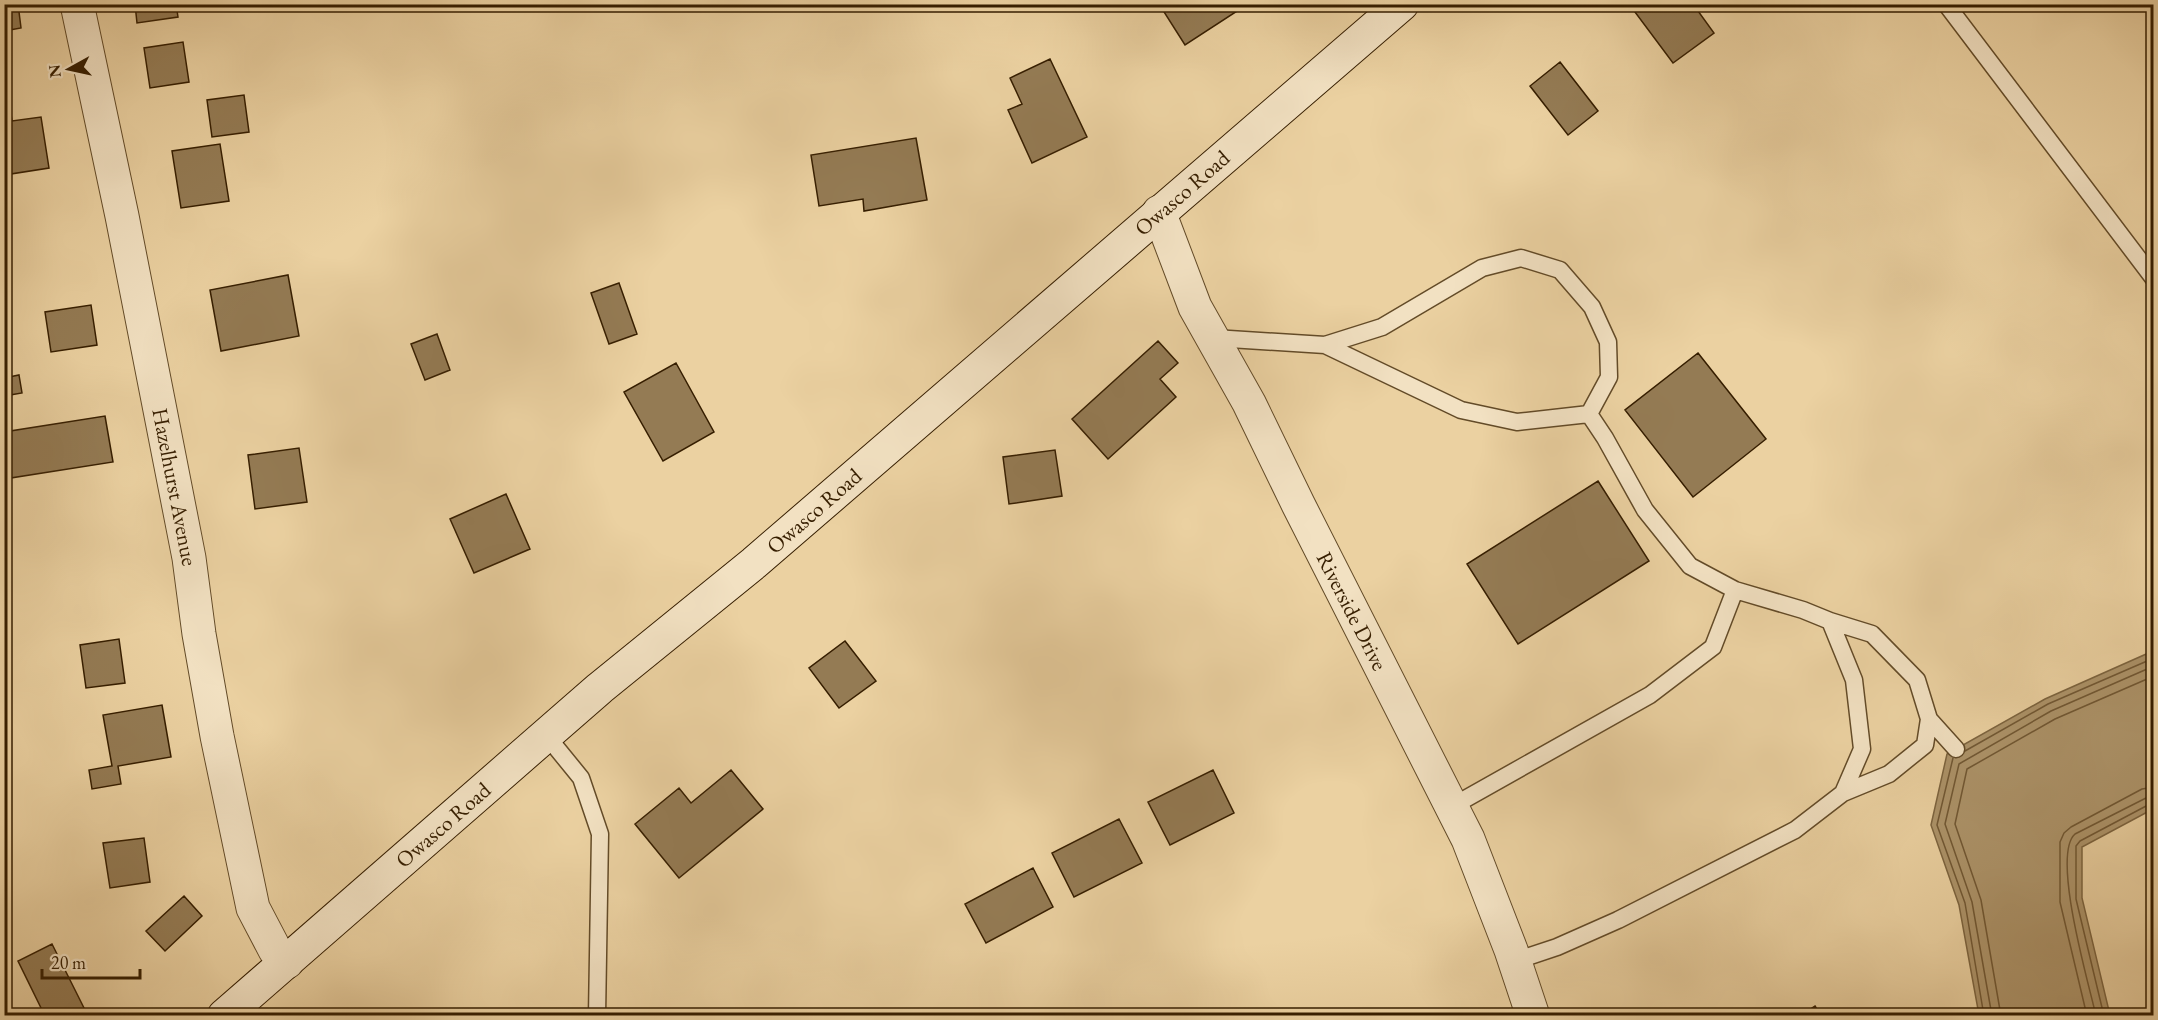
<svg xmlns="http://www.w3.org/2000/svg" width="2158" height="1020" font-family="'EB Garamond',serif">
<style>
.water{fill:#ad946a;stroke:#7d6540;stroke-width:1.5}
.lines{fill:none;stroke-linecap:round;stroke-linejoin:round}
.shore{stroke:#725935;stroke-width:1.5}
.building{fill:#947b54;stroke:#361e00;stroke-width:1.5}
.service-casing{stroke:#634b28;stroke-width:19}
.minor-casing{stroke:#634b28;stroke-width:35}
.secondary-casing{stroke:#361e00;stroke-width:35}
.service{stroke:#f2e1c2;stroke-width:16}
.minor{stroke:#f2e1c2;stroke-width:33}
.secondary{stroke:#f2e1c2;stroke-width:33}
.labels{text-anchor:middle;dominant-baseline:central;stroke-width:5;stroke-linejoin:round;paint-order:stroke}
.street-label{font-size:22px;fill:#361e00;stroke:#f2e1c2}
</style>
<rect width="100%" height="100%" fill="#ebd1a1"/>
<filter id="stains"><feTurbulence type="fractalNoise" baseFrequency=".00333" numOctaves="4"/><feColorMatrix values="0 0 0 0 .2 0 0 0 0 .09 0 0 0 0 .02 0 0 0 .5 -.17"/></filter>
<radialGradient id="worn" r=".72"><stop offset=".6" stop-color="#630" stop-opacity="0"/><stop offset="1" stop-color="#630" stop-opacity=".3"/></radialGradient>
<path class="water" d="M2153,651V809L2082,847V898L2110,1015H1979L1959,905L1931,825L1947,754L2045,699Z"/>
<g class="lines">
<path class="shore" d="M1965,751L2048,704L2154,658
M1953,758L1937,825L1965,903L1984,1016
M1992,1016L1972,902L1945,824L1959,764L2051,711L2154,666
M2001,1016L1981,900L1955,824L1967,769L2055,719L2154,676
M2087,1016L2060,902V842L2064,833L2071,827L2142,789L2154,787
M2096,1016C2089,984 2051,855 2075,834L2146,798L2154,796
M2104,1016L2076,899V846L2080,841L2148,805L2154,804"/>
</g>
<path class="building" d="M4,4H18L21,28L4,31Z
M135,4H176L178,17L137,23Z
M1159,4H1248L1185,45Z
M1629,4H1693L1714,33L1673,63Z
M183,42L189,82L150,88L144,48Z
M1050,59L1087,137L1032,163L1008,110L1022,104L1010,78Z
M1560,62L1598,111L1568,135L1530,86Z
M244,95L249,132L212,137L207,100Z
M9,100L12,121L41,117L49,168L4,175V101Z
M916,138L927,200L864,211L863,199L819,206L811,155Z
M220,144L229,201L181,208L172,151Z
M288,275L299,336L221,351L210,290Z
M619,283L637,334L609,344L591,293Z
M91,305L97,345L51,352L45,312Z
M437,334L450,370L425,380L411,344Z
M1158,341L1178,363L1160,379L1176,397L1108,459L1072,419Z
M1698,353L1766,439L1693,497L1625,410Z
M676,363L714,432L663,461L624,392Z
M19,375L22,393L4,396V378Z
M105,416L113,462L4,479V432Z
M299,448L307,502L255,509L248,455Z
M1055,450L1062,496L1009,504L1003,457Z
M1598,481L1649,561L1518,644L1467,564Z
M506,494L530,549L474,573L450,519Z
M119,639L125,683L86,688L80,645Z
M845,641L876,681L839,708L809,668Z
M162,705L171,757L118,766L121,784L92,789L89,770L112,766L103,715Z
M731,770L763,809L679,878L635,824L679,788L691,803Z
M1213,770L1234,813L1170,845L1148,802Z
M1119,819L1142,863L1074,897L1052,853Z
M144,838L150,882L110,888L103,843Z
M1033,868L1053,907L986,943L965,904Z
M184,896L202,916L165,951L146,931Z
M52,944L88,1016H45L18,961Z
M1815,1006L1821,1016H1800Z"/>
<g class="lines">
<defs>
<path id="service" d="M1946,4L2154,279
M1214,338L1325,345L1461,410L1517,422L1589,414L1605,438L1645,510L1690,566L1735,590L1803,610L1830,621L1854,680L1862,749L1843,793L1795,830L1618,920L1557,947L1515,961
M1325,345L1382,327L1482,268L1521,258L1560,270L1592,307L1608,342L1609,377L1589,414
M1830,621L1872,634L1917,680L1929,719L1925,745L1889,774L1843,793
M1929,719L1956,749
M546,735L581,778L600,834L597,1016
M1451,807L1650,695L1713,647L1735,590"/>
<path id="minor" d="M77,4L122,216L189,558L199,634L217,736L253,908L275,950L287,962
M1159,212L1195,307L1249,403L1298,504L1468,839L1511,950L1533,1016"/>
<path id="secondary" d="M224,1016L600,688L754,563L1402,4"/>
</defs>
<use href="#service" class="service-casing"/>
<use href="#minor" class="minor-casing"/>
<use href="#secondary" class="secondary-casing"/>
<use href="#service" class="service"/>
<use href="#minor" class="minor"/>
<use href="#secondary" class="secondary"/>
</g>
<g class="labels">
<g class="street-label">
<text transform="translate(1182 193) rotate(-41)">Owasco Road</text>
<text transform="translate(175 487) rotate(79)">Hazelhurst Avenue</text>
<text transform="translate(814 511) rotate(-41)">Owasco Road</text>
<text transform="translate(1352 611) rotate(63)">Riverside Drive</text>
<text transform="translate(443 825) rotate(-41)">Owasco Road</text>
</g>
</g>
<rect width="2158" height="1020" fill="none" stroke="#ebd1a1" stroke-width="24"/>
<rect x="6" y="6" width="2146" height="1008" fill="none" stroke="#361e00" stroke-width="3"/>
<rect x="12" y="12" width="2134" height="996" fill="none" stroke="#361e00" stroke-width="1.5"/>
<g transform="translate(69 69) rotate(262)" stroke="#f2e1c2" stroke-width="4.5" paint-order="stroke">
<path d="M0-4.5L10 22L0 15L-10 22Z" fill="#361e00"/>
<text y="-9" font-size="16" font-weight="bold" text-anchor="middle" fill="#361e00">N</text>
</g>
<path d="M42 969v9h98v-9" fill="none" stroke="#361e00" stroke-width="3"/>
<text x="51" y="969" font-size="18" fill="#361e00" stroke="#f2e1c2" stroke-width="4.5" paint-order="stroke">20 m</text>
<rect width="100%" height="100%" filter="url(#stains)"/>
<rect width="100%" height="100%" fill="url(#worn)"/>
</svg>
